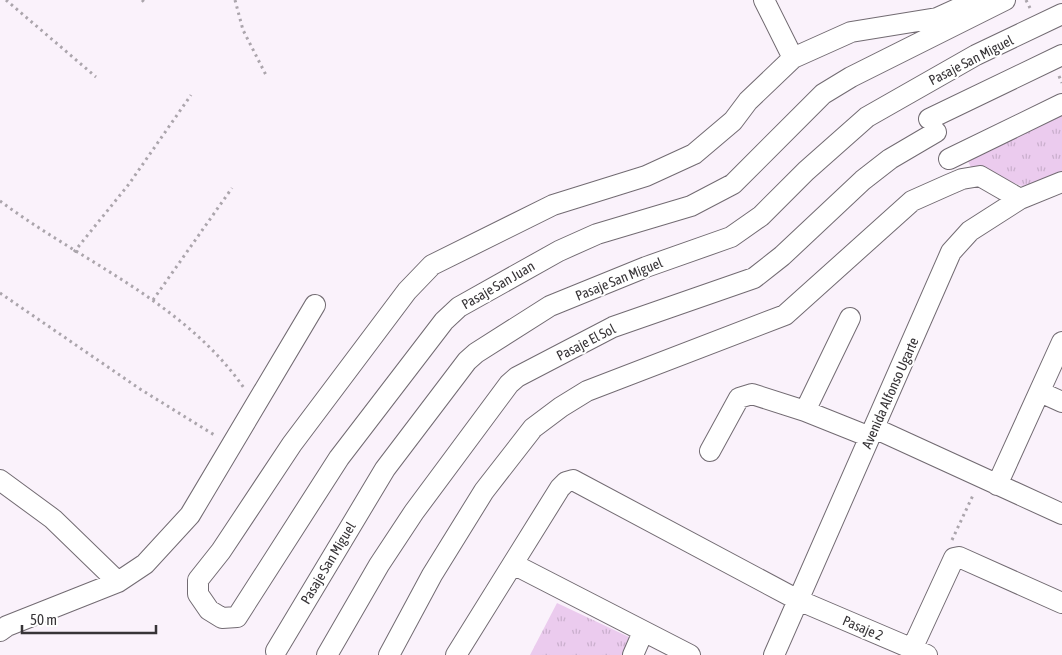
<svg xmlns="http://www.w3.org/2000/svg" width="1062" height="655" font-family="'Asap Condensed',sans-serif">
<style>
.park{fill:url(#park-tufts)}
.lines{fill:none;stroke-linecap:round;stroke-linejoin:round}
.minor-casing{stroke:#726b72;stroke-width:22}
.path{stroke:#aba5ac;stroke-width:3;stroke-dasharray:2.5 4;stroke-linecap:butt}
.minor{stroke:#fff;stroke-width:20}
.labels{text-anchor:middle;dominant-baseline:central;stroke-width:4.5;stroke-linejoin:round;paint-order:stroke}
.street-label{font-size:14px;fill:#373437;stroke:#fff}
</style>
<defs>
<pattern id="park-tufts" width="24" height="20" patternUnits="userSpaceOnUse" patternTransform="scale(1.25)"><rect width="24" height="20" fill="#ebcbee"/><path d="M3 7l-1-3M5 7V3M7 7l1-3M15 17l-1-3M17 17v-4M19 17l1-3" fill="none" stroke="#caafcd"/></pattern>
</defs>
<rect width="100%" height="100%" fill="#faf2fb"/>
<path class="park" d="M1062,110V172L1028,188L972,169L965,156Z
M557,603L629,637L622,655H530Z"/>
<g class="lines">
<defs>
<path id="minor" d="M764,0L793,58
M977,0L937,18L851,32L793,58L748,101L733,121L694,154L646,176L553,205L432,265L407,291L292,444L221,551L198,580V594L209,610L222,618L237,617L339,458L444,321L459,307L559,251L597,234L691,206L733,184L823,94L851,77L1005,0
M929,119L1062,55
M949,159L1062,104
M1040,392L1062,402
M805,411L850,318
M874,428L1062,514
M710,451L739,398L752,394L805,411L870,437
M0,480L53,519L118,582
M997,485L1062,342
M513,564L690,655
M0,631L7,626L118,582L145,564L190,515L315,305
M912,649L954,558L959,557L1062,603
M276,651L385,469L467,361L476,353L550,306L646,267L731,237L761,216L806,171L867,117L976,55L1062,14
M327,655L379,565L414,512L509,384L517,377L613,327L754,278L782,256L863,180L890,159L936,132
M389,655L432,575L484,491L533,428L561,407L587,391L785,315L912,201L948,185L962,179L980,176L1020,199
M456,655L560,488L566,482L573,480L798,600L927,655
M633,655L643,632
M774,655L951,252L970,231L1020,199L1062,182"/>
</defs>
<use href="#minor" class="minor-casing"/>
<path class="path" d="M6,0L96,77
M142,0L144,2
M235,0L243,30L267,77
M1026,0L1030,8
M1059,76L1062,83
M0,201C82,262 184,302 244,388
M74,252L129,184L191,95
M0,293L140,389L216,436
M153,300L232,188
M952,540L974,493"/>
<use href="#minor" class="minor"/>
</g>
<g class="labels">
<g class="street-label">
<text transform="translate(971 60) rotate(-27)">Pasaje San Miguel</text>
<text transform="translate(619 279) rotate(-22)">Pasaje San Miguel</text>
<text transform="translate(498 285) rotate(-30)">Pasaje San Juan</text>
<text transform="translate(586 342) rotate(-27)">Pasaje El Sol</text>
<text transform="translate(890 393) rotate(-66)">Avenida Alfonso Ugarte</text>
<text transform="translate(328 563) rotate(-59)">Pasaje San Miguel</text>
<text transform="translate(863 628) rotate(23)">Pasaje 2</text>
</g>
</g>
<path d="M22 625v8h134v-8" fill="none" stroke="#373437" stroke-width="2.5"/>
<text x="30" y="625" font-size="15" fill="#373437" stroke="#ffffff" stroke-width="4" paint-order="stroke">50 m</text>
</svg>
